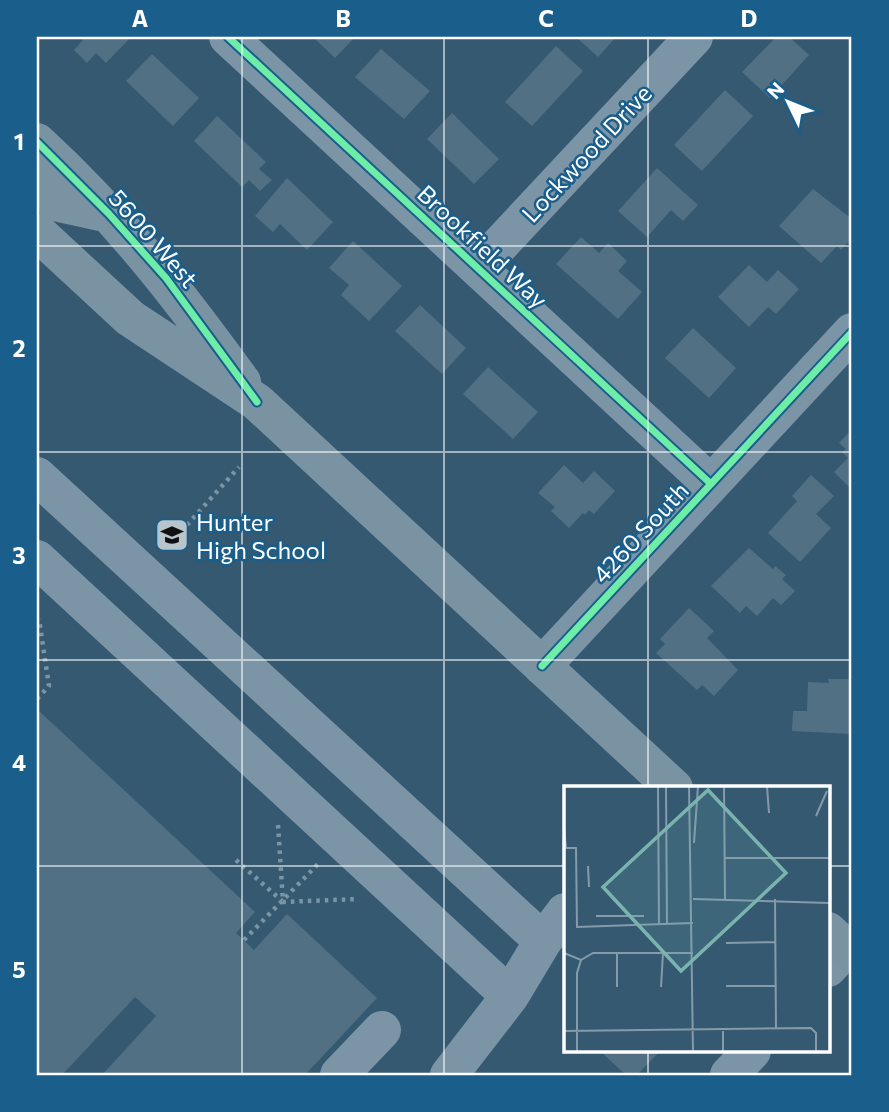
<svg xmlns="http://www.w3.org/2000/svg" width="889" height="1112" font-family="Commissioner,sans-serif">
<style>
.building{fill:#527083}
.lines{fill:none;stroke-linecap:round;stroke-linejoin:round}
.path{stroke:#7b95a6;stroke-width:4.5;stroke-dasharray:3.5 5;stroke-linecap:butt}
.minor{stroke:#7b95a6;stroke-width:38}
.major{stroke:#7a93a3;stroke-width:38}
.cycleway-casing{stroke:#1a5e8b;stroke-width:11}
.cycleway{stroke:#6deda7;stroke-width:7}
.grid{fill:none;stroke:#fff;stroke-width:2;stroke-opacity:0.55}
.labels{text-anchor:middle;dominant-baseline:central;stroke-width:5;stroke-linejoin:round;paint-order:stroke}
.street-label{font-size:24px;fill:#fff;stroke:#1a5e8b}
.poi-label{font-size:24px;fill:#fff;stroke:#1a5e8b;text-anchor:start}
.inset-road{fill:none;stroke:#859baa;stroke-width:2}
.view{fill:#7bb4af;fill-opacity:0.15;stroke:#7bb4af;stroke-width:3.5}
.inset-edge{fill:none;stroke:#fff;stroke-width:3.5}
.neatline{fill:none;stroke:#fff;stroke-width:2.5}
.grid-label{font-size:23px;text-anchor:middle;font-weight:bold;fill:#fff}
</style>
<rect width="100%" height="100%" fill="#345971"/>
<path class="building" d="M79,37H131L106,63L96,53L87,63L74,50L83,40Z
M313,37H355L335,58Z
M576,37H616L598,57Z
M776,37H789L809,55L770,98L742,72Z
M556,46L583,71L532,126L505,102Z
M381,49L430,91L404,119L355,77Z
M152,54L199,98L173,126L126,81Z
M725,90L753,116L702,171L674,145Z
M452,113L499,159L474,184L427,139Z
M217,116L266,162L259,169L272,180L260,191L249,180L242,187L194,141Z
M657,168L698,205L683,221L671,210L647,237L618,211Z
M287,178L333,222L307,250L280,224L273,232L255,216Z
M813,189L852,219V238L841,250L837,246L821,263L779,226Z
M581,237L599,253L608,243L627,261L618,271L642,292L618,319L556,264Z
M353,241L402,286L369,321L341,295L349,285L329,268Z
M749,265L767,282L778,270L799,289L776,314L768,307L749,327L718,297Z
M420,305L466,348L442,374L395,331Z
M693,328L736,368L709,398L665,358Z
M488,367L538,412L513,439L463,394Z
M852,429V490L834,472L848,458L842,452L846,449L839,443Z
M564,465L583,483L594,471L615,491L594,514L589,510L585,515L583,513L569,528L551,511L555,507L538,493Z
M811,475L834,496L816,514L831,528L800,562L768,533L797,501L792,496Z
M749,548L773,569L775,566L786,575L782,579L795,591L781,605L773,598L757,616L746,606L740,613L711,586Z
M689,608L714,631L707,638L738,670L714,696L702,685L697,690L656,653L665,644L660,639Z
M828,679H852V734L792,731L793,711H807L808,682L829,683Z
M39,711L255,912L236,933L254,950L287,914L377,998L305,1075H102L156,1016L135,997L62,1075H37Z
M600,1051H660L637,1075H626Z"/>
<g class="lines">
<path class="path" d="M170,544L239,467
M37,699L49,686L39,619
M278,825L283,902L358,899
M236,860L282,901
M244,940L319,863"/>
<path class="minor" d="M228,37L711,484
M478,268L694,37
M37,476L543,941
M37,559L510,996
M542,666L852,332
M828,968L846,948
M339,1075L382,1030
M449,1075L510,996L543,941L565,912
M729,1075L752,1051"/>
<path class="major" d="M37,142C117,215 178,294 242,382
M37,188L59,203L109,214
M37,232L130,318L257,402L674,788
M828,931L852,954"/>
<defs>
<path id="cycleway" d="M228,37L711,484
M37,142L109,214L166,278L257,402
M542,666L852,332"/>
</defs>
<use href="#cycleway" class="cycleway-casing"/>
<use href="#cycleway" class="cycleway"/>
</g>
<path class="grid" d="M242,37V1075M444,37V1075M648,37V788M37,246H852M37,452H852M37,660H852M37,866H565M828,866H852M648,1051V1075"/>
<defs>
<symbol id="school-square" viewBox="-11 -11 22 22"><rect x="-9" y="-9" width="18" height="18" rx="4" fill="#b8c5cd" stroke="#1a5e8b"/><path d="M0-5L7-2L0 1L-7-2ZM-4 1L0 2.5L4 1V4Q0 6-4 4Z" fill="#111"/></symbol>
</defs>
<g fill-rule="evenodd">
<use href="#school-square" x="153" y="516" width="38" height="38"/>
</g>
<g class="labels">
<g class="street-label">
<text transform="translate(586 153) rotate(-47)">Lockwood Drive</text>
<text transform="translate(154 238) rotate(49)">5600 West</text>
<text transform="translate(483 246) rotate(43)">Brookfield Way</text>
<text transform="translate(640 532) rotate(-47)">4260 South</text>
</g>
<g class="poi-label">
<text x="196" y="521">Hunter<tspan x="196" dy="28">High School</tspan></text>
</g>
</g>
<g transform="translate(564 786)">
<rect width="266" height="266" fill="#345971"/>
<path class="inset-road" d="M94,0L95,139M102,0L103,138M125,0L129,266M160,0L161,113M203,0L205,27M252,30L263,5M0,41L2,62H12L13,141L129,137M130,57L134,0M161,72H266M24,80L25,101M129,113L265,117M211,113L212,243M32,130H80M162,157L211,156M0,167L17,174L29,167H129M162,200H211M53,201V167M97,201L99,167M159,243V266M0,245L247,242L252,247V266M13,266V187L17,174"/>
<path class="view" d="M144,4L222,87L117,185L39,101Z"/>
<rect width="266" height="266" class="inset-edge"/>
</g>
<rect width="889" height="1112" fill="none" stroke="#1a5e8b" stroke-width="77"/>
<g transform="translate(788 102) rotate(313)" stroke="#1a5e8b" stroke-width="5" paint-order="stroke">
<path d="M0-5L12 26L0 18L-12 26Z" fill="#ffffff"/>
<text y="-10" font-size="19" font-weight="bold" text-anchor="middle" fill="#ffffff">N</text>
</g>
<rect x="38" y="38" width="812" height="1036" class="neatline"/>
<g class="grid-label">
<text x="140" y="27">A</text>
<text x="343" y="27">B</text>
<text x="546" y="27">C</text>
<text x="749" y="27">D</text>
<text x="19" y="150">1</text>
<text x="19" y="357">2</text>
<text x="19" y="564">3</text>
<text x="19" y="771">4</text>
<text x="19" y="978">5</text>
</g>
</svg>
